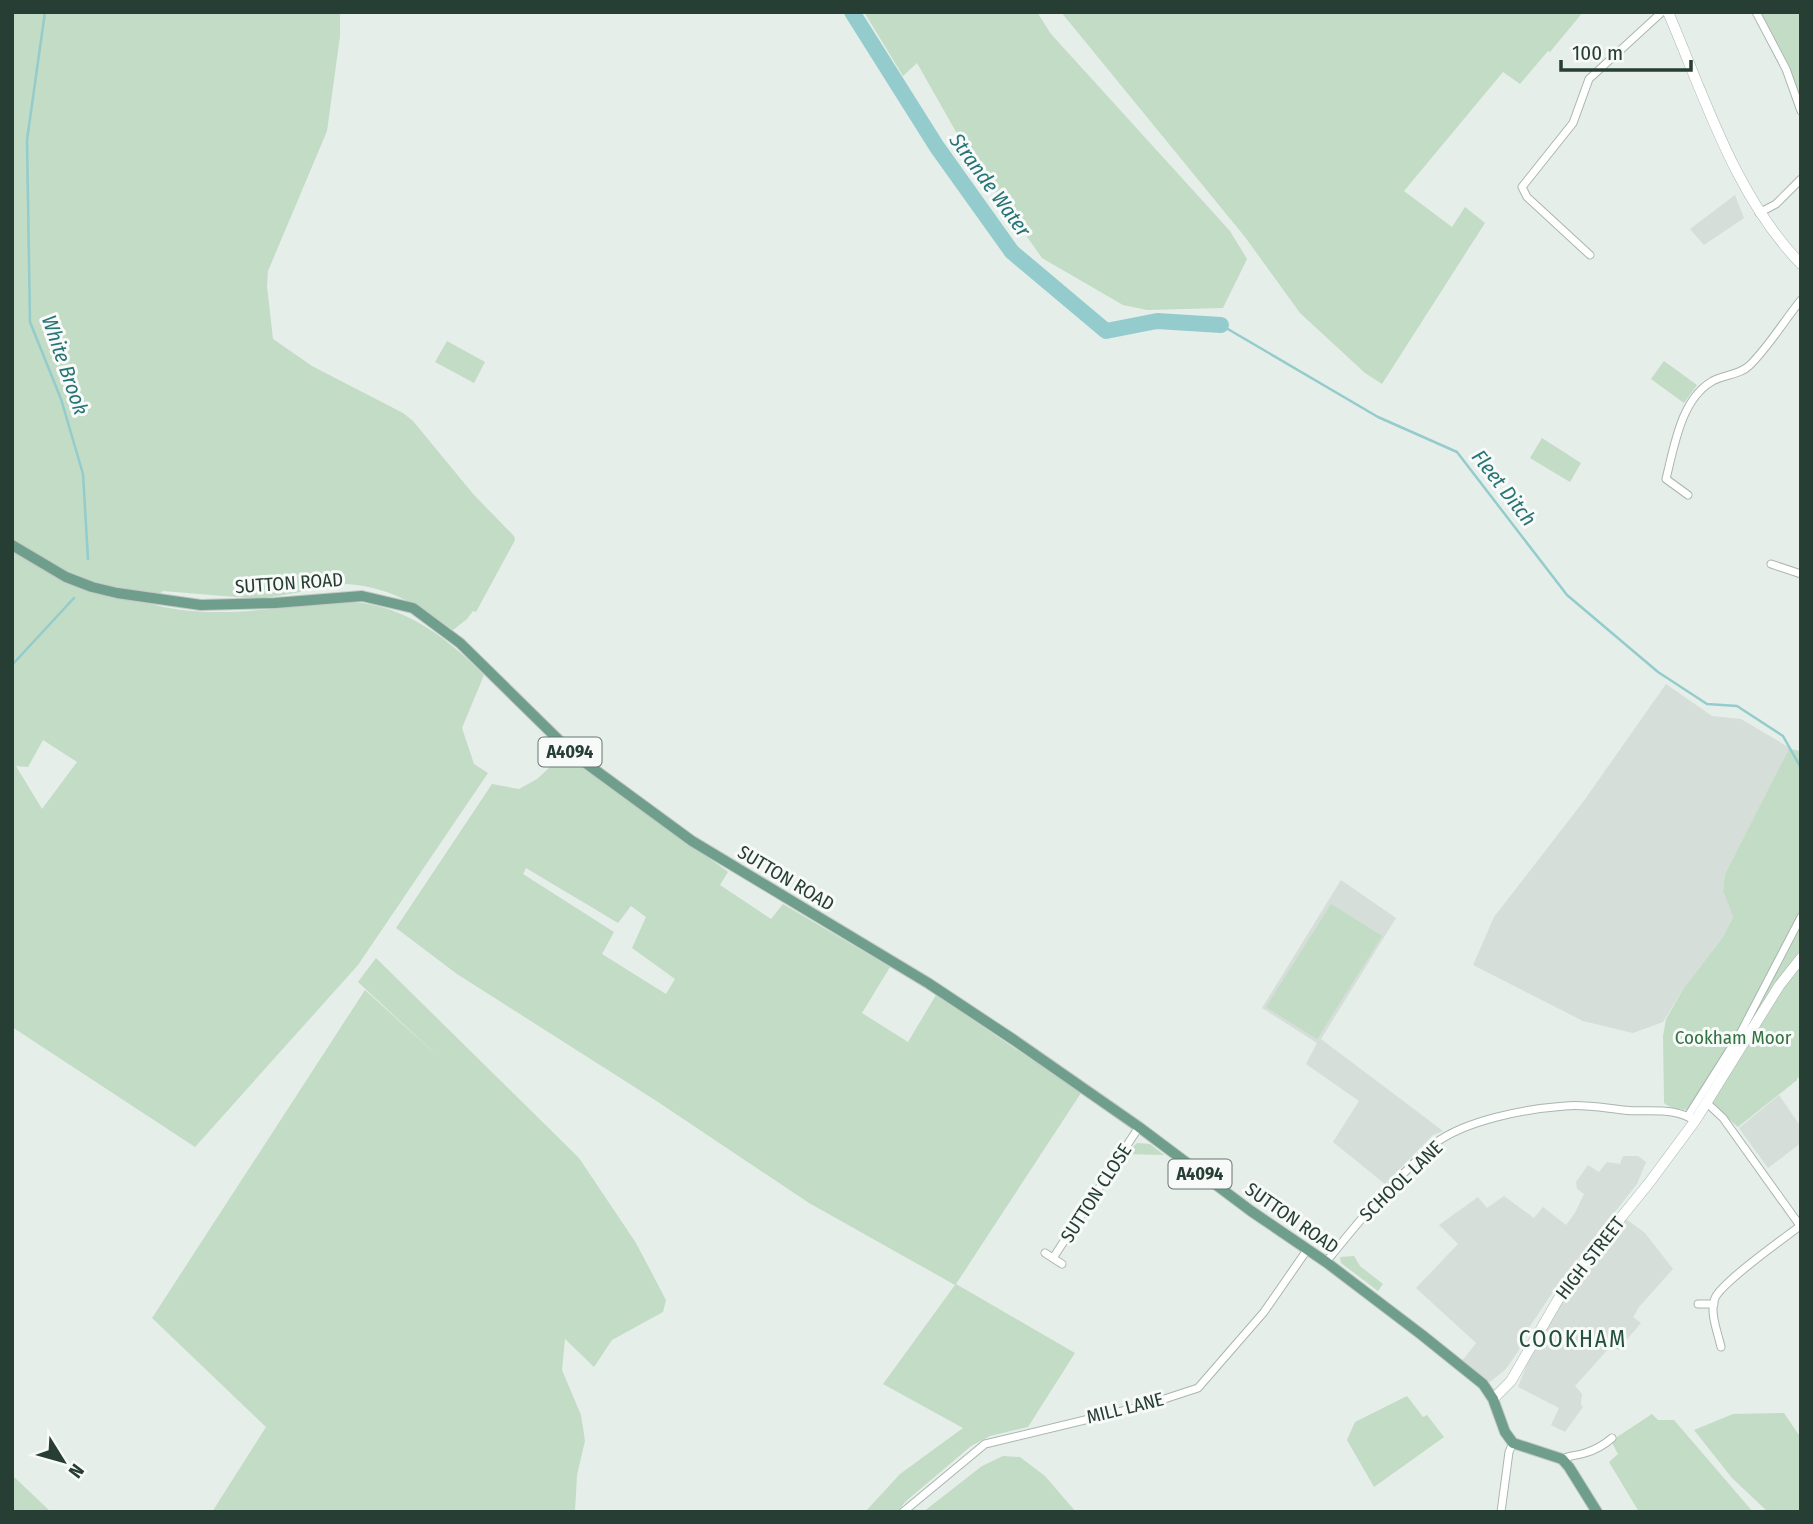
<svg xmlns="http://www.w3.org/2000/svg" width="1813" height="1524" font-family="'Fira Sans Condensed',sans-serif">
  <style>
    .built { fill: #d5ded8 }
    .green { fill: #c2dcc5; fill-rule: evenodd }
    .lines { fill: none; stroke-linecap: round; stroke-linejoin: round }
    .stream { stroke: #94cccd; stroke-width: 2.5 }
    .river { stroke: #94cccd; stroke-width: 16 }
    .street-casing { stroke: #a9b6af; stroke-width: 9 }
    .secondary-casing { stroke: #a6b8af; stroke-width: 11 }
    .primary-casing { stroke: #c3c9c6; stroke-width: 12 }
    .street { stroke: #fff; stroke-width: 7 }
    .secondary { stroke: #fff; stroke-width: 10 }
    .primary { stroke: #6f9f8c; stroke-width: 10 }
    .labels { text-anchor: middle; dominant-baseline: central; stroke-width: 6; stroke-linejoin: round; paint-order: stroke }
    .shield { fill: #f7faf8; stroke: #657670; stroke-width: 2 }
    .shield-label { font-size: 18px; font-weight: bold; fill: #273e35 }
    .street-label { font-size: 19px; fill: #273e35; stroke: #f7faf8 }
    .park-label { font-size: 19px; fill: #347243; stroke: #f7faf8 }
    .water-label { font-size: 21px; font-style: italic; fill: #267475; stroke: #f7faf8 }
    .quarter-label { font-size: 23px; letter-spacing: 2px; fill: #244f3e; stroke: #f7faf8 }
  </style>
  <rect width="100%" height="100%" fill="#e6eee9"/>
  <!-- built -->
  <g class="built">
    <polygon points="1735,195 1744,218 1704,245 1690,229"/>
    <polygon points="1666,684 1712,716 1741,719 1790,748 1725,874 1723,891 1733,917 1723,937 1684,988 1663,1022 1633,1033 1583,1021 1473,965 1494,917 1583,802"/>
    <polygon points="1341,880 1396,918 1321,1039 1443,1131 1433,1135 1385,1184 1333,1142 1359,1101 1306,1064 1317,1043 1262,1008"/>
    <polygon points="1779,1095 1801,1127 1801,1143 1768,1168 1739,1128"/>
    <polygon points="1623,1156 1638,1156 1646,1162 1637,1184 1559,1283 1522,1338 1519,1350 1506,1369 1490,1382 1462,1361 1476,1343 1416,1288 1458,1244 1439,1225 1478,1197 1487,1208 1504,1196 1534,1218 1543,1207 1566,1225 1575,1213 1584,1194 1577,1189 1576,1182 1588,1165 1599,1172 1607,1162 1620,1164"/>
    <polygon points="1626,1219 1645,1233 1673,1269 1639,1307 1633,1317 1641,1323 1618,1350 1612,1345 1575,1386 1582,1394 1581,1405 1583,1407 1565,1432 1551,1425 1559,1408 1518,1387 1537,1339 1571,1286"/>
  </g>
  <!-- green -->
  <g class="green">
    <path d="M12,12H340V36L327,131L268,271L267,286L273,339L312,366L403,413L413,421L474,495L514,536L515,540L476,612L473,611L467,619L453,630C417,605 391,587 346,584L260,599L163,591L148,603C197,618 252,611 303,606C322,604 343,600 362,603C412,610 450,641 484,675L462,728L474,764L488,773L358,965L195,1147L12,1027ZM43,740L77,762L42,809L16,766L28,767Z"/>
    <polygon points="864,12 1037,12 1051,34 1230,231 1247,259 1223,308 1147,310 1123,305 1042,258 968,153 917,63 903,76"/>
    <polygon points="1061,12 1583,12 1550,52 1548,51 1520,84 1503,72 1404,191 1452,227 1465,207 1485,223 1382,384 1365,373 1300,313 1245,237"/>
    <polygon points="1760,12 1801,12 1801,101 1785,58"/>
    <polygon points="447,341 485,362 474,383 435,362"/>
    <polygon points="1664,361 1697,385 1684,403 1651,379"/>
    <polygon points="1542,438 1581,463 1570,482 1530,458"/>
    <path d="M1789,749L1801,751V1080L1797,1077V1080L1738,1127L1716,1108C1701,1108 1676,1114 1664,1103L1663,1036L1666,1019L1684,988L1723,937L1733,917L1723,891L1725,874Z"/>
    <path d="M566,752L728,872L720,885L771,919L783,904L890,967L862,1013L908,1042L936,995L1081,1093L956,1284L1075,1353L1028,1427L990,1436L971,1446L905,1502L897,1512H865L900,1474L963,1428L883,1384L955,1285L809,1203L658,1102L457,974L396,928L492,784L519,789L537,779ZM526,868L618,923L631,906L646,917L632,948L675,979L666,994L602,954L614,932L523,874Z"/>
    <polygon points="1331,904 1382,936 1317,1039 1266,1007"/>
    <polygon points="376,958 579,1158 636,1243 666,1300 663,1312 612,1340 594,1367 565,1339 562,1370 581,1415 585,1441 577,1475 575,1512 212,1512 266,1427 152,1318 365,990 442,1060 358,982"/>
    <polygon points="1137,1143 1150,1144 1164,1155 1126,1154"/>
    <polygon points="1354,1256 1360,1266 1383,1284 1378,1291 1341,1263 1340,1257"/>
    <polygon points="1407,1396 1423,1417 1427,1415 1444,1437 1374,1487 1347,1440 1355,1422"/>
    <polygon points="1784,1413 1801,1438 1801,1512 1768,1512 1732,1478 1694,1430 1733,1414"/>
    <polygon points="1652,1414 1658,1420 1674,1420 1753,1512 1639,1512 1609,1462 1618,1454 1611,1441"/>
    <polygon points="1003,1456 1020,1457 1045,1476 1076,1512 923,1512 982,1466"/>
    <polygon points="12,1475 51,1512 12,1512"/>
  </g>
  <g class="lines">
    <!-- stream -->
    <g class="stream">
      <polyline points="45,12 27,140 30,322 61,399 83,474 88,559"/>
      <polyline points="1221,325 1378,417 1457,452 1567,595 1658,672 1707,704 1737,706 1783,736 1801,768"/>
      <polyline points="12,665 74,598"/>
    </g>
    <!-- river -->
    <polyline class="river" points="852,12 937,147 1012,252 1106,331 1157,321 1221,325"/>
    <!-- street casing -->
    <g class="street-casing">
      <g id="street">
        <polyline points="1756,12 1786,69 1801,111"/>
        <polyline points="1759,213 1776,204 1801,179"/>
        <polyline points="1590,255 1527,197 1522,187 1573,123 1589,79 1662,12"/>
        <path d="M1688,495L1666,479C1674,447 1681,400 1711,382C1723,374 1739,376 1750,365C1769,346 1784,321 1801,300"/>
        <polyline points="1771,564 1801,574"/>
        <polyline points="1707,1103 1723,1118 1801,1227"/>
        <polyline points="1688,1116 1741,1032 1801,917"/>
        <polyline points="1045,1253 1062,1264"/>
        <polyline points="1053,1258 1139,1127"/>
        <path d="M1326,1262C1352,1230 1377,1199 1407,1170C1416,1162 1424,1151 1434,1144C1466,1120 1525,1109 1565,1106C1584,1104 1604,1108 1623,1110C1648,1113 1674,1106 1695,1121"/>
        <polyline points="1698,1304 1714,1304"/>
        <path d="M1721,1347C1718,1333 1709,1312 1715,1298C1722,1282 1783,1239 1800,1226"/>
        <path d="M1562,1459C1570,1455 1576,1456 1585,1453C1595,1450 1604,1445 1612,1438"/>
        <polyline points="903,1512 985,1444 1143,1406 1198,1388 1264,1312 1307,1250"/>
        <polyline points="1501,1512 1509,1452 1513,1443"/>
      </g>
    </g>
    <!-- secondary casing -->
    <g class="secondary-casing">
      <g id="secondary">
        <path d="M1668,12C1705,98 1735,196 1801,264"/>
        <polyline points="1493,1399 1511,1381 1567,1284 1649,1183 1695,1121 1779,986 1801,958"/>
      </g>
    </g>
    <!-- primary casing -->
    <g class="primary-casing">
      <polyline id="primary" points="12,545 66,577 92,587 117,593 201,605 275,603 362,596 413,608 460,643 572,753 692,841 928,983 1014,1040 1139,1127 1251,1211 1326,1262 1422,1335 1483,1384 1493,1399 1505,1432 1513,1443 1562,1459 1569,1467 1597,1512"/>
    </g>
    <!-- street -->
    <use href="#street" class="street"/>
    <!-- secondary -->
    <use href="#secondary" class="secondary"/>
    <!-- primary -->
    <use href="#primary" class="primary"/>
  </g>
  <g class="labels">
    <!-- shield labels -->
    <g class="shield">
      <rect x="538.5" y="737.5" width="63" height="29" rx="5"/>
      <rect x="1168.5" y="1159.5" width="63" height="29" rx="5"/>
    </g>
    <g class="shield-label">
      <text x="570" y="752">A4094</text>
      <text x="1200" y="1174">A4094</text>
    </g>
    <!-- street labels -->
    <g class="street-label">
      <text transform="translate(289 583) rotate(-4)">SUTTON ROAD</text>
      <text transform="translate(786 878) rotate(31)">SUTTON ROAD</text>
      <text transform="translate(1401 1181) rotate(-44)">SCHOOL LANE</text>
      <text transform="translate(1096 1193) rotate(-57)">SUTTON CLOSE</text>
      <text transform="translate(1292 1218) rotate(35)">SUTTON ROAD</text>
      <text transform="translate(1590 1258) rotate(-52)">HIGH STREET</text>
      <text transform="translate(1125 1408) rotate(-14)">MILL LANE</text>
    </g>
    <!-- park labels -->
    <g class="park-label">
      <text x="1733" y="1037">Cookham Moor</text>
    </g>
    <!-- water labels -->
    <g class="water-label">
      <text transform="translate(990 185) rotate(54)">Strande Water</text>
      <text transform="translate(65 365) rotate(71)">White Brook</text>
      <text transform="translate(1504 488) rotate(52)">Fleet Ditch</text>
    </g>
    <!-- quarter labels -->
    <g class="quarter-label">
      <text x="1573" y="1339">COOKHAM</text>
    </g>
  </g>
  <!-- border -->
  <rect width="1813" height="1524" fill="none" stroke="#273e35" stroke-width="28"/>
  <!-- north arrow -->
  <g transform="translate(63 1461) rotate(127)" stroke="#f7faf8" stroke-width="5" paint-order="stroke">
  <path d="M0-5L12 26L0 18L-12 26Z" fill="#273e35"/>
  <text y="-10" font-size="19" font-weight="bold" text-anchor="middle" fill="#273e35">N</text>
  </g>
  <!-- scale -->
  <path d="M1561 60v10h130v-10" fill="none" stroke="#273e35" stroke-width="3.5"/>
  <text x="1572" y="60" font-size="21" fill="#273e35" stroke="#f7faf8" stroke-width="5" paint-order="stroke">100 m</text>
</svg>
